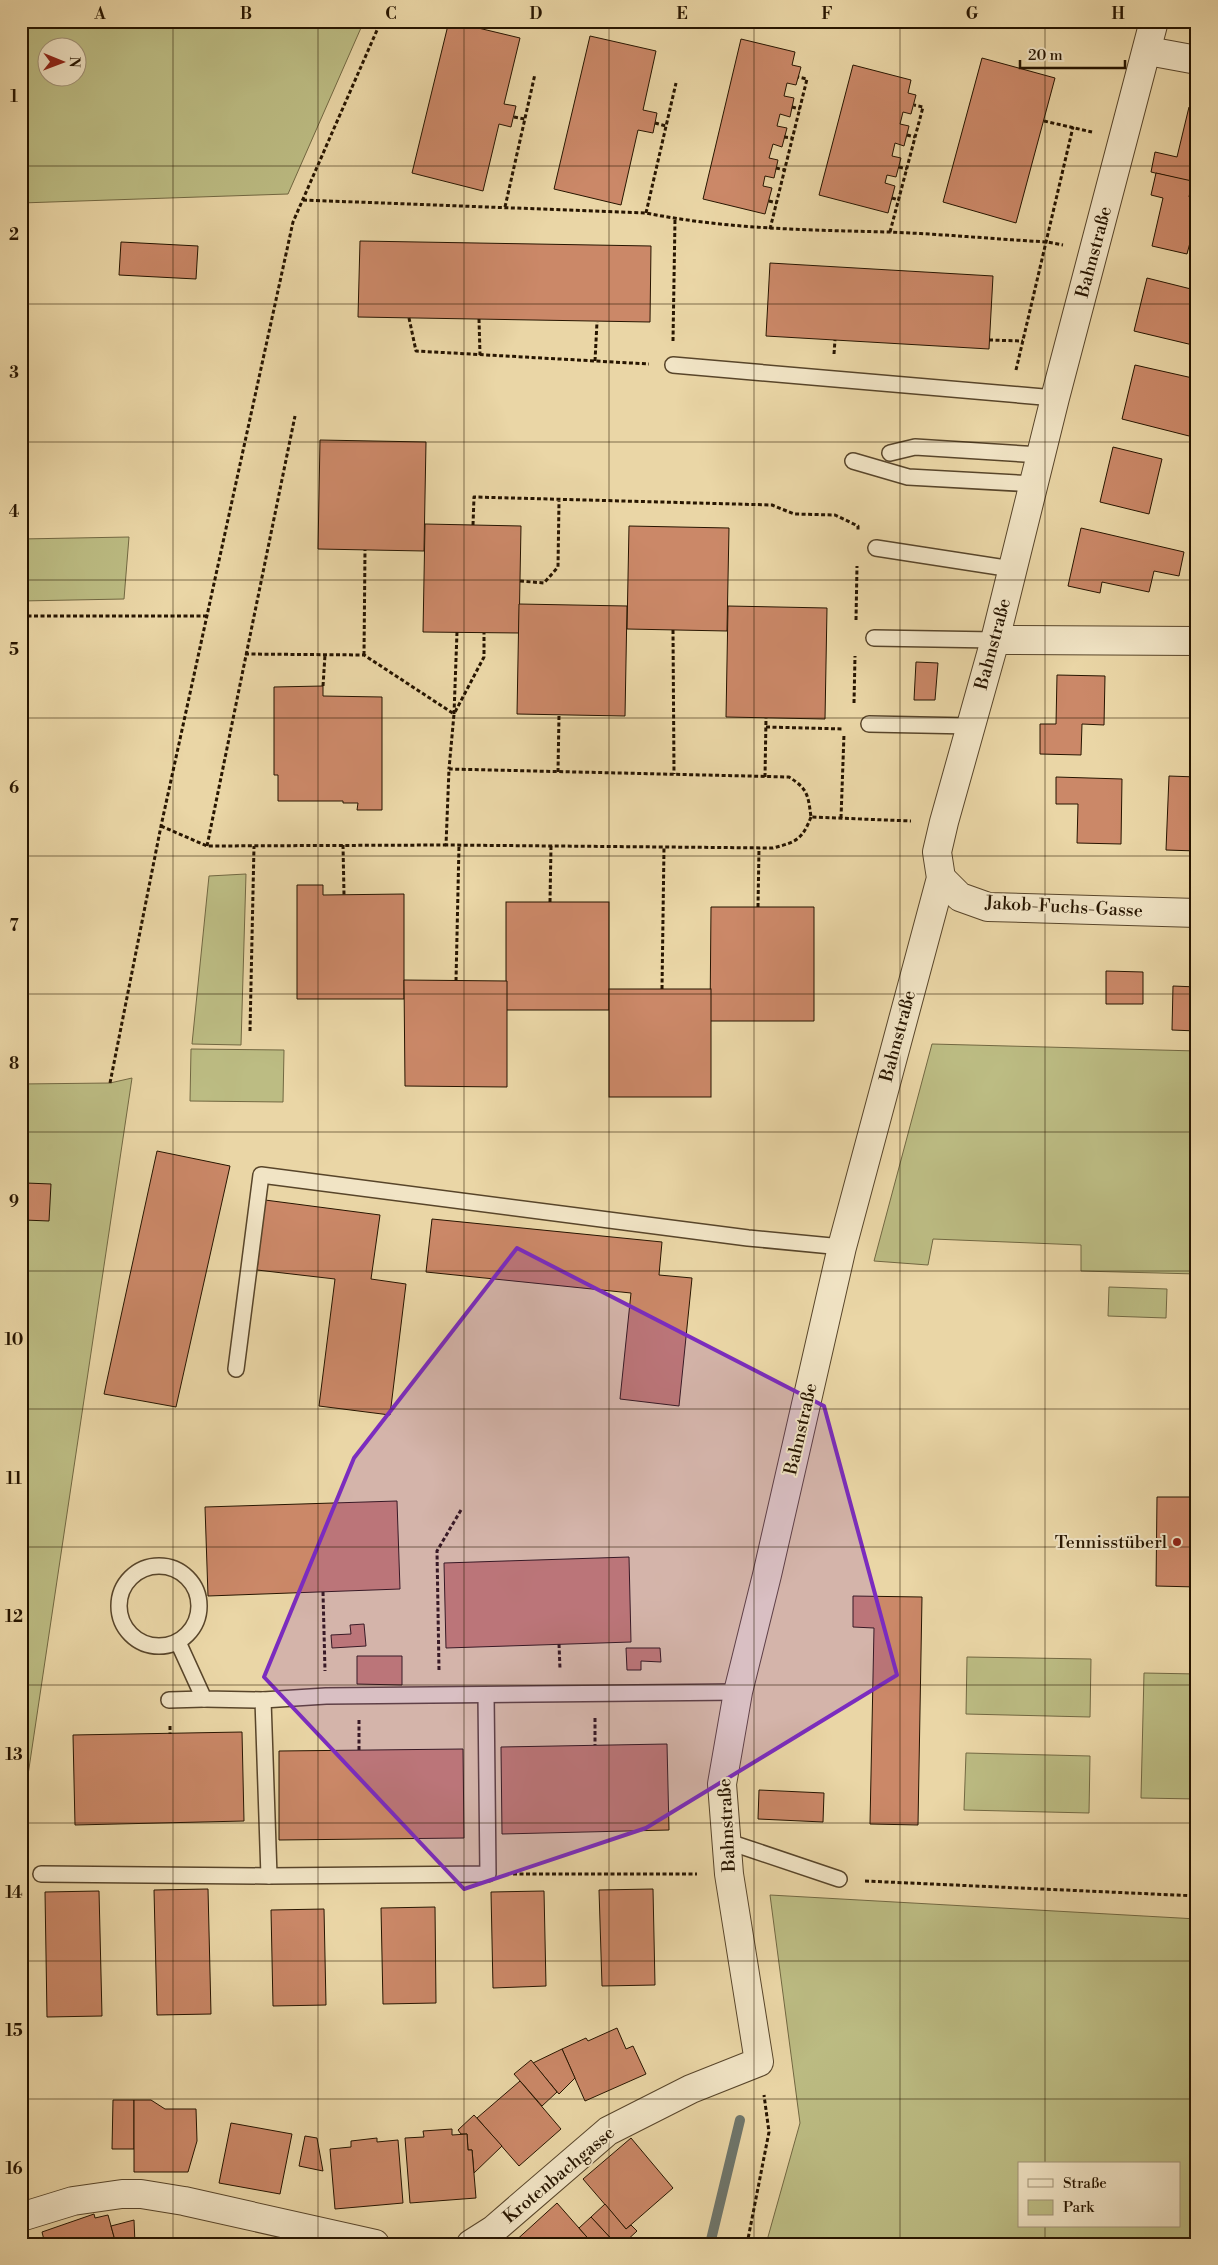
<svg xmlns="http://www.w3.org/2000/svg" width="1218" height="2265" font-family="'Libre Bodoni',serif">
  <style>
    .green { fill: #bcbc83; stroke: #726842; fill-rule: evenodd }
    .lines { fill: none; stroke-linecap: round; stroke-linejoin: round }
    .stream { stroke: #6e766c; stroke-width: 10 }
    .building { fill: #cb8868; stroke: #271500 }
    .lane-casing { stroke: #58452a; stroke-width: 18 }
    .street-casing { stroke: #58452a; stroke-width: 30 }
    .path { stroke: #271500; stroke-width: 3; stroke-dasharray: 4 2.5; stroke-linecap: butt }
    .lane { stroke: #f1e4c5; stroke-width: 15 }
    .street { stroke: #f1e4c5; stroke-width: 28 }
    .marked { fill: #7b2cbf; fill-opacity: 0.2; stroke: #7b2cbf; stroke-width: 4; stroke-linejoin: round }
    .grid { fill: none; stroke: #271500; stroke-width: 1; stroke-opacity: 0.55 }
    .poi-dot { fill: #8f2418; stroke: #f1e4c5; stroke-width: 2 }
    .labels { text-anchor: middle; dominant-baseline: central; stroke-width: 4; stroke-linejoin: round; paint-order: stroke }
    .street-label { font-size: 18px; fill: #271500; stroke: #f1e4c5 }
    .poi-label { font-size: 18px; fill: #271500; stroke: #f1e4c5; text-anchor: end }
    .neatline { fill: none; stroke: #271500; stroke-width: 2 }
    .grid-label { font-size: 16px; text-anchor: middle; font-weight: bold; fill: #271500 }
  </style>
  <rect width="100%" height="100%" fill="#ead6a6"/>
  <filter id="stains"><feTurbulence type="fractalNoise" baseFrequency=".004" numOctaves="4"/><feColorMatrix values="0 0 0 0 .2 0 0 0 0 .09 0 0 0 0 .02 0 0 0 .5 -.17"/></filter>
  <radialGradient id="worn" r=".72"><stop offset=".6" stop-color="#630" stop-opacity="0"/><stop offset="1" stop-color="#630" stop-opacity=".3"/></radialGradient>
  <!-- green -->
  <g class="green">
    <path d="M21,21H364L288,194L21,203ZM48,48H78V78H48Z"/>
    <polygon points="129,537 124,599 21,601 21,539"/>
    <polygon points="246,874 241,1045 192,1044 209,876"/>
    <polygon points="932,1044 1197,1051 1197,1274 1081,1271 1081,1245 933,1239 928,1265 874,1261"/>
    <polygon points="191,1049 284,1050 283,1102 190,1101"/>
    <polygon points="132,1078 21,1822 21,1084 110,1083"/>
    <polygon points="1109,1287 1167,1289 1166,1318 1108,1316"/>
    <polygon points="967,1657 1091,1659 1090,1717 966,1714"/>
    <polygon points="1144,1673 1197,1674 1197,1799 1141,1798"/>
    <polygon points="966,1753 1090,1756 1089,1813 964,1810"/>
    <path d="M770,1895L1197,1919V2244H766L800,2123ZM1019,2164H1179V2226H1019Z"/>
  </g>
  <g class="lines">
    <!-- stream -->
    <polyline class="stream" points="710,2244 740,2120"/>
  </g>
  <!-- building -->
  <g class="building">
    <polygon points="449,21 520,38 504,104 516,106 511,127 499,124 483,191 412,173"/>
    <polygon points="590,36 656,51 643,110 657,113 653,133 638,130 621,205 554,189"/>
    <polygon points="741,39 795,52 792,65 801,67 796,85 787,83 784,96 794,98 790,117 780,114 777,126 787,128 782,147 773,144 769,158 778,160 774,178 765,176 763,186 772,188 765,214 703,199"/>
    <polygon points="982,58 1055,78 1016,223 943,202"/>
    <polygon points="853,65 911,80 908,93 916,95 911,114 903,112 900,124 909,126 904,146 895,143 892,156 901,158 896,177 887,175 885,183 895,186 888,213 819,195"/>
    <polygon points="1189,107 1197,109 1197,183 1151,172 1155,152 1177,157"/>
    <polygon points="1156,173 1192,181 1189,197 1197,199 1197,236 1192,235 1187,254 1152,246 1163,198 1151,195"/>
    <polygon points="360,241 651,246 650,322 358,317"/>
    <polygon points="121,242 198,246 196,279 119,275"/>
    <polygon points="770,263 993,276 989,349 766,336"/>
    <polygon points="1147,278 1195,290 1191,308 1197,309 1197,346 1134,331"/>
    <polygon points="1135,365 1197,379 1197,438 1122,419"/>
    <polygon points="320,440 426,442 424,551 318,549"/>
    <polygon points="1113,447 1162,459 1149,514 1100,502"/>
    <polygon points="425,524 521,526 519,633 423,632"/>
    <polygon points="629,526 729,528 727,631 627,629"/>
    <polygon points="1081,528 1184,552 1179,576 1154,571 1149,592 1102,582 1100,593 1068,586"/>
    <polygon points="519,604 627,606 625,716 517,714"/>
    <polygon points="728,606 827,608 825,719 726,717"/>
    <polygon points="916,662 938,663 935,700 914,700"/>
    <polygon points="1057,675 1105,676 1104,725 1082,724 1081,755 1040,754 1040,724 1056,724"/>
    <polygon points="323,686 323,696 382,697 382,810 357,810 358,803 343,803 343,801 278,801 278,775 274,775 274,687"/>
    <polygon points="1169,776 1197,777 1197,851 1166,850"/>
    <polygon points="1056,777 1122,779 1121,844 1077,843 1078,804 1056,804"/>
    <polygon points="297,885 323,885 323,895 404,894 404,999 297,999"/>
    <rect x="506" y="902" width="103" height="108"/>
    <polygon points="711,907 814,907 814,1021 710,1021"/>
    <polygon points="1106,971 1143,972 1143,1004 1106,1004"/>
    <polygon points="404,980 507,981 507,1087 405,1086"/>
    <polygon points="1173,986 1197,987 1197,1031 1172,1030"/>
    <rect x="609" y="989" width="102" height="108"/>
    <polygon points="157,1151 230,1166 176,1407 104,1394"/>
    <polygon points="26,1183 51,1184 49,1221 24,1220"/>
    <polygon points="265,1200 380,1215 371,1279 406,1284 390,1415 319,1406 335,1279 257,1270"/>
    <polygon points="432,1219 662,1242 659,1275 692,1278 679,1406 620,1399 631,1293 426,1272"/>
    <polygon points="1157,1497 1197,1497 1197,1587 1156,1586"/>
    <polygon points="397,1501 400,1589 208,1596 205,1507"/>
    <polygon points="629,1557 631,1642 446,1648 444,1563"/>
    <polygon points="853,1596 922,1597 918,1825 870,1824 874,1628 853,1627"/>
    <polygon points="364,1624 366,1646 332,1648 331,1635 351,1634 350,1625"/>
    <polygon points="626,1648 660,1648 661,1662 641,1661 641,1670 627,1670"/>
    <polygon points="357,1656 402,1656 402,1685 357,1684"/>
    <polygon points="242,1732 244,1821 75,1825 73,1735"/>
    <polygon points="667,1744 669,1830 502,1834 501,1747"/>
    <polygon points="463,1749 464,1838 279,1840 279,1751"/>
    <polygon points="759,1790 824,1793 823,1822 758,1819"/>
    <polygon points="208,1889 211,2014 157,2015 154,1890"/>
    <polygon points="653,1889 655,1985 602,1986 599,1890"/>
    <polygon points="99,1891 102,2016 47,2017 45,1892"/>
    <polygon points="544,1891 546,1986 493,1988 491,1892"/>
    <polygon points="435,1907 436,2003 383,2004 381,1908"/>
    <polygon points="324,1909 326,2005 273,2006 271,1910"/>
    <polygon points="617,2028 626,2049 633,2046 646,2074 585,2101 562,2049 586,2038 588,2041"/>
    <polygon points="562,2049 575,2078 559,2094 533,2063"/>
    <polygon points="531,2060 557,2092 542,2106 514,2074"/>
    <polygon points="520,2081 561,2129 519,2166 477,2118"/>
    <polygon points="113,2100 134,2100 134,2149 112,2149"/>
    <polygon points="134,2100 151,2100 165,2109 196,2109 197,2141 188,2172 134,2172"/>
    <polygon points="474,2115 502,2146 474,2173 472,2150 468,2150 467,2134 461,2134 458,2130"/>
    <polygon points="231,2123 292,2134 280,2194 219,2183"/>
    <polygon points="452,2129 452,2135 467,2134 468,2150 472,2150 476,2198 410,2203 405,2138 424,2137 423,2131"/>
    <polygon points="305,2136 317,2138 323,2171 299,2166"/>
    <polygon points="377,2138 377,2142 398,2140 403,2203 335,2209 330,2149 351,2147 351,2141"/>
    <polygon points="631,2138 673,2188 626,2229 583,2179"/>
    <polygon points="557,2203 593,2244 512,2244"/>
    <polygon points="605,2204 626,2229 631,2225 637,2231 623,2244 616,2244 591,2217"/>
    <polygon points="94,2214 95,2218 108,2215 116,2244 45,2244 42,2232"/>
    <polygon points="591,2217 616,2244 593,2244 579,2228"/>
    <polygon points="134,2220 135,2244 116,2244 111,2226"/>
  </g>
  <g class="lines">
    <!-- lane casing -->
    <g class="lane-casing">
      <g id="lane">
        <polyline points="673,365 1055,398"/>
        <polyline points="890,453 915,447 1041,455"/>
        <polyline points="853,461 908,477 1034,484"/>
        <polyline points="876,548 1012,569"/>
        <polyline points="874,638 995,640"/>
        <polyline points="869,724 972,726"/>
        <polyline points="236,1369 261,1175 748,1238 842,1247"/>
        <circle cx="159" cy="1606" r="40"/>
        <polyline points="178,1642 204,1699 263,1700 326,1696 738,1692"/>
        <polyline points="169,1700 204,1699"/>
        <polyline points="263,1700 269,1876"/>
        <polyline points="726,1841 839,1879"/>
        <polyline points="41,1874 269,1876 488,1874 486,1695"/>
      </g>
    </g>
    <!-- street casing -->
    <g class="street-casing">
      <g id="street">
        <polyline points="1148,51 1197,60"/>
        <polyline points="995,640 1197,641"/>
        <polyline points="941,878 960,897 988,907 1197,913"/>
        <polyline points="21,2217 73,2201 122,2194 141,2194 184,2201 375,2244"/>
        <polyline points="471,2244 493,2230 608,2131 691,2089 759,2062 729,1874 722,1784 738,1692 767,1575 842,1247 941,878 937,852 944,822 995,640 1055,398 1154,21"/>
      </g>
    </g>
    <!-- path -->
    <g class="path">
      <polyline points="792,107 800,109"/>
      <polyline points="514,117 525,119"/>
      <polyline points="1044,121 1092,132"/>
      <polyline points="655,123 666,126"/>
      <polyline points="907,135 915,137"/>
      <polyline points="784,137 792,138"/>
      <polyline points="899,167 907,169"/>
      <polyline points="776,168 785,170"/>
      <polyline points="892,198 899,200"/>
      <path d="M303,200L646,213C726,229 807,230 888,232C941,234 994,239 1047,242L1063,245"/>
      <polyline points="769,201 777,203"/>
      <polyline points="505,207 535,74"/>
      <polyline points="646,213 676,83"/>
      <polyline points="770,229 807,79 798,77"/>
      <polyline points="890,232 923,107 914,105"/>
      <polyline points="409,318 416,351 649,364"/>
      <polyline points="479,319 480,355"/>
      <polyline points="989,340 1023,341"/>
      <polyline points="673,341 675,219"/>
      <polyline points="834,354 835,340"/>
      <polyline points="595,361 597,322"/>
      <polyline points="1016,370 1073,127"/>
      <polyline points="473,525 474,497 772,505 794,514 835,515 858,526 858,530"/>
      <polyline points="520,581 544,583 558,567 559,501"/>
      <polyline points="21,616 207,616"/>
      <polyline points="856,620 857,566"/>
      <polyline points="673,630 674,774"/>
      <polyline points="457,632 454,714 484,657 484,633"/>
      <polyline points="245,654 364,655 454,714 449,769"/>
      <polyline points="364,655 365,550"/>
      <polyline points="323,686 325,655"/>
      <polyline points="854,703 855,656"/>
      <polyline points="766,727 844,729"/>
      <polyline points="558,772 559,715"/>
      <polyline points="765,777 766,718"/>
      <path d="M811,817C802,840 796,842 773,848L446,845L449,769L789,777C808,789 808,795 811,817L911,821"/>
      <polyline points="841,818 844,734"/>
      <polyline points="161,826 207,846 446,845"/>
      <polyline points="343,845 344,895"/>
      <polyline points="207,846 295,416"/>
      <polyline points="550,902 551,846"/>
      <polyline points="758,907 759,848"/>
      <polyline points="456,981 459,845"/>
      <polyline points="662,989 664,847"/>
      <polyline points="250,1031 254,846"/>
      <polyline points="110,1083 161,826 293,222 381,21"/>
      <polyline points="323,1592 325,1671"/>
      <polyline points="559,1644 560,1669"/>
      <polyline points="439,1670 437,1551 461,1510"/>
      <polyline points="595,1718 595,1745"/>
      <polyline points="359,1720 359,1750"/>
      <polyline points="170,1726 170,1734"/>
      <polyline points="513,1874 697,1874"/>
      <polyline points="865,1881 1197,1896"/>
      <polyline points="747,2244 769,2132 764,2095"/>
    </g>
    <!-- lane -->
    <use href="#lane" class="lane"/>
    <!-- street -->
    <use href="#street" class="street"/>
  </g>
  <!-- marked area -->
  <path class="marked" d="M517,1248L824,1406L897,1675L646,1828L464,1889L264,1677L354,1458Z"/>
  <!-- grid -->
  <path class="grid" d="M173,21V2244M318,21V2244M464,21V2244M609,21V2244M754,21V2244M900,21V2244M1045,21V2164M21,166H1197M21,304H1197M21,442H1197M21,580H1197M21,718H1197M21,856H1197M21,994H1197M21,1132H1197M21,1271H1197M21,1409H1197M21,1547H1197M21,1685H1197M21,1823H1197M21,1961H1197M21,2099H1197M1045,2226V2244"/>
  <!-- markers -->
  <circle class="poi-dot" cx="1177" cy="1542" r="5"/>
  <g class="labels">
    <!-- street labels -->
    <g class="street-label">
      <text transform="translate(1094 252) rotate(-75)">Bahnstraße</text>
      <text transform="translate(993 644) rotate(-75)">Bahnstraße</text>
      <text transform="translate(1064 907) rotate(3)">Jakob-Fuchs-Gasse</text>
      <text transform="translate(898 1036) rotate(-75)">Bahnstraße</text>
      <text transform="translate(801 1429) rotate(-77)">Bahnstraße</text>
      <text transform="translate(727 1825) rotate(-93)">Bahnstraße</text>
      <text transform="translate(559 2175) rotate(-40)">Krotenbachgasse</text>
    </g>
    <!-- poi labels -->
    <g class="poi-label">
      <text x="1167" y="1542">Tennisstüberl</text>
    </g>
  </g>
  <!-- margin -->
  <rect width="1218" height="2265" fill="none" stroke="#ead6a6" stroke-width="55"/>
  <!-- legend -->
  <rect x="1018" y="2162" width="162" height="65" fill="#f1e4c5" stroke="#a09176"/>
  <rect x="1028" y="2179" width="25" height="8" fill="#f1e4c5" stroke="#a09176"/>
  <text x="1063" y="2188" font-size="15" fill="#271500">Straße</text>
  <rect x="1028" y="2200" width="25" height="15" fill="#bcbc83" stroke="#a09176"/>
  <text x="1063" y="2212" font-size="15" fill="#271500">Park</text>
  <!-- north arrow -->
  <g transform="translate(62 62) rotate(91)"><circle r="24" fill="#f1e4c5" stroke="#a09176"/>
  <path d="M0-4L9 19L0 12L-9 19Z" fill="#8f2418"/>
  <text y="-8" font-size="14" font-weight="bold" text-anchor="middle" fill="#271500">N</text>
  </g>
  <!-- scale -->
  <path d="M1020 60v8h105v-8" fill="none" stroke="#271500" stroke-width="2.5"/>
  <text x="1028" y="60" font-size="15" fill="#271500" stroke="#f1e4c5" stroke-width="4" paint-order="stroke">20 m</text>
  <rect x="28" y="28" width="1162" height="2210" class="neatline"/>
  <g class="grid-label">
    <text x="100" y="19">A</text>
    <text x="246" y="19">B</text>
    <text x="391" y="19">C</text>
    <text x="536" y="19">D</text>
    <text x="682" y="19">E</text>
    <text x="827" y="19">F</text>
    <text x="972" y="19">G</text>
    <text x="1118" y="19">H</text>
    <text x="14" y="102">1</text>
    <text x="14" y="240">2</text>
    <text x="14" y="378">3</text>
    <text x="14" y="517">4</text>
    <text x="14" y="655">5</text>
    <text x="14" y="793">6</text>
    <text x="14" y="931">7</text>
    <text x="14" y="1069">8</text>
    <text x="14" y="1207">9</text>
    <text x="14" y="1345">10</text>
    <text x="14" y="1484">11</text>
    <text x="14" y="1622">12</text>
    <text x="14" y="1760">13</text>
    <text x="14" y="1898">14</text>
    <text x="14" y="2036">15</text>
    <text x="14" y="2174">16</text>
  </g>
  <rect width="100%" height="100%" filter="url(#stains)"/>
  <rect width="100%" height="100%" fill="url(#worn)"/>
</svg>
